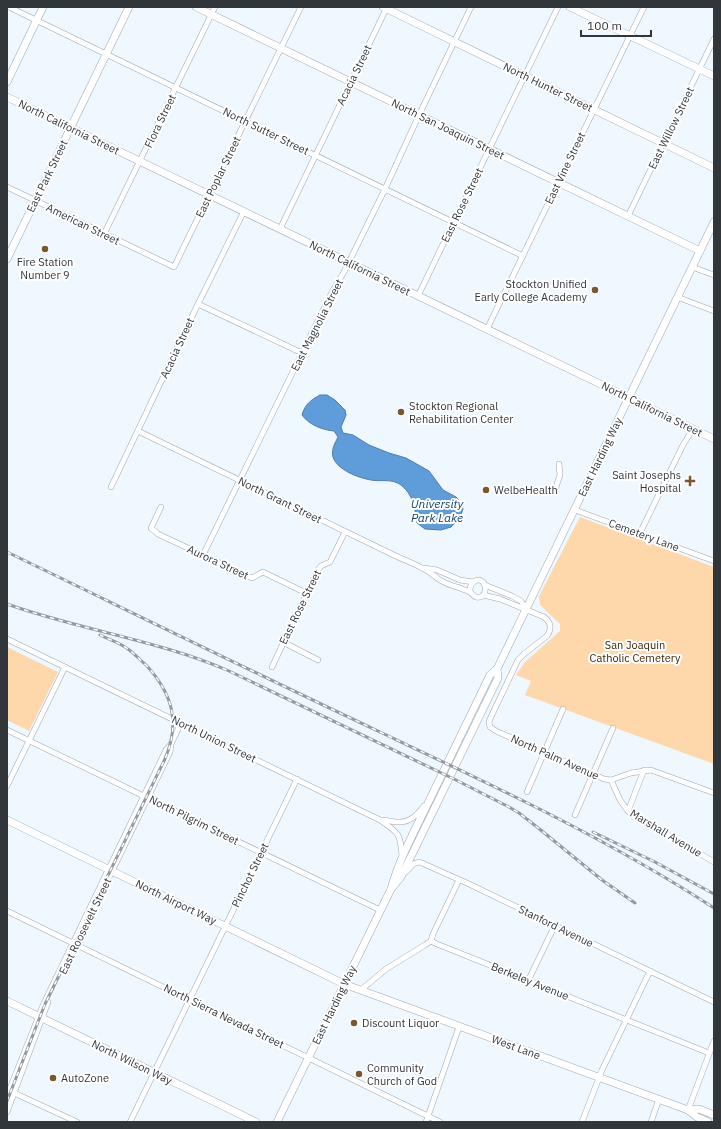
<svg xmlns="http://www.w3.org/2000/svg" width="721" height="1129" font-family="'IBM Plex Sans',sans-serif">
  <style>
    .green { fill: #fed8ab }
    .water { fill: #5f9cda; stroke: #517daa }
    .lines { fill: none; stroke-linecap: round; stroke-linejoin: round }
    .street-casing { stroke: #9ca7b4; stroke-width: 6 }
    .secondary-casing { stroke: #9ca7b4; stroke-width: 8 }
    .street { stroke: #fff; stroke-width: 5 }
    .secondary { stroke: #fff; stroke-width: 7 }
    .rail-casing { stroke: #939aa0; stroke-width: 3 }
    .rail { stroke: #fff; stroke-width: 1.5; stroke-dasharray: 4.5; stroke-linecap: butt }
    .poi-dot { fill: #79582f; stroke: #fff; stroke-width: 1.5 }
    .labels { text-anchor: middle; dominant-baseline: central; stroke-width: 4; stroke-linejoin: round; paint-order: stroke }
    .street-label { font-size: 11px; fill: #31363b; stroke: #fff }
    .poi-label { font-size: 11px; fill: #31363b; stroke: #fff; text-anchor: start }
    .park-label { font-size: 11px; fill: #3b2404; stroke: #fff }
    .water-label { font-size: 12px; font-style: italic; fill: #15416a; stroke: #fff }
  </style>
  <rect width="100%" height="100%" fill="#eff7ff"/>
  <!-- green -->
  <g class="green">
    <polygon points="580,517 714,567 714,764 525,695 531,681 516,675 525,662 560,631 560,624 540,605 539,596"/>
    <polygon points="7,647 58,672 29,731 7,720"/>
  </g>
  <!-- water -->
  <path class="water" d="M320,395H327L335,400L345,410L346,415L341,427L343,433L353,435L369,445L389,453L406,458L429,471L443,490L456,497L461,502L463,509L460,517L451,527L441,530L425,529L417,523C415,509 413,494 401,485C391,478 381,482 371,480C359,478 337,470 333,457C331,450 335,443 338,437L334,431C323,430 309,425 302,415C305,404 311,400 320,395Z"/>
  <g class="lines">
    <!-- street casing -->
    <g class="street-casing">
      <g id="street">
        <polyline points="9,7 523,256"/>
        <polyline points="7,187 174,267 301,7"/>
        <polyline points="628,216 714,39"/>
        <polyline points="280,229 387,7"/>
        <polyline points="104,234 215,7"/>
        <polyline points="692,267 714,275"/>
        <polyline points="418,296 558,7"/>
        <polyline points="677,297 714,311"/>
        <polyline points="198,304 302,353"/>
        <polyline points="487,329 644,7"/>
        <path d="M138,431L400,558C407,561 415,564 422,568C429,571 434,576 440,580C446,584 453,586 460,588C463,590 466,590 469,591C472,593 473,596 476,597C490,600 487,575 475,581C470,584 470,588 470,592"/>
        <polyline points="111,487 198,304 244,211"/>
        <polyline points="556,487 560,475 559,464"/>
        <polyline points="161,507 151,528 158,534 252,578 263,572 306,593"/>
        <polyline points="575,510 714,561"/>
        <polyline points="640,533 683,445 693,429"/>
        <polyline points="203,555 332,292 344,272 385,189 419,115 471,7"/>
        <polyline points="424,568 437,570 460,580 473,582"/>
        <polyline points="485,585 512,596 521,601 526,609"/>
        <path d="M483,595L500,599L544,617C551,622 552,629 547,636L524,654L518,660L490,719L489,722L490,727L496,731L604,779L611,780L631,773L651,770L714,793"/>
        <path d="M7,639L380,820C398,833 400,832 402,855"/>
        <polyline points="283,642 318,660"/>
        <polyline points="272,667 317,571 321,566 330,562 345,532"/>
        <polyline points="7,730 380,910"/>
        <polyline points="611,780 620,800 628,811 634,817 661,831 714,862"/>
        <polyline points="7,786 65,667"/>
        <polyline points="527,792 563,709"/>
        <polyline points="628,811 644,770"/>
        <polyline points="575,815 613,728"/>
        <path d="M381,820C387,820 392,822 397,822C410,823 417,815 424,806"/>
        <polyline points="406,872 413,864 419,862 422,863 469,884 714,1002"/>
        <polyline points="7,911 440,1122"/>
        <polyline points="431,941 437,944 709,1053"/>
        <polyline points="431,941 433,934 459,880"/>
        <polyline points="66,966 170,752 171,746"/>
        <polyline points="528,981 555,925"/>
        <polyline points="361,990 386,969 425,945 431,941"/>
        <polyline points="12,1092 77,1122"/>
        <polyline points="7,1096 44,1003 166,750 171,744 181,723"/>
        <polyline points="688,1110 714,1041"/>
        <polyline points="7,1112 48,1002"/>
        <polyline points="130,1122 297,779"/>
        <polyline points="426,1122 459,1027"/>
        <polyline points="582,1122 602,1070 650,971"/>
        <polyline points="651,1122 659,1099"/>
      </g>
    </g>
    <!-- secondary casing -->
    <g class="secondary-casing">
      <g id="secondary">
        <polyline points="196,7 700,251"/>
        <polyline points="383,7 714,168"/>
        <polyline points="570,7 714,76"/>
        <polyline points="7,82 43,7"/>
        <polyline points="7,97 714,439"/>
        <polyline points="7,259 129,7"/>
        <polyline points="7,820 344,984 688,1110 697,1117 708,1122"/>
        <path d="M391,889C400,857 416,828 430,799C450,758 470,716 490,675L497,669L714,222"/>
        <polyline points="7,1001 256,1122"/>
        <polyline points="688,1110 699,1109 714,1115"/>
        <polyline points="277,1122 391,889 401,877 498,678 497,669"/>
      </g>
    </g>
    <!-- street -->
    <use href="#street" class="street"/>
    <!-- secondary -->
    <use href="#secondary" class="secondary"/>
    <!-- rail casing -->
    <g class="rail-casing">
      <g id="rail">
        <path d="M7,552C131,612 255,673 380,732C494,786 608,839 714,908"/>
        <path d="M7,604C80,630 158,640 229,671L454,779L509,807L519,813L537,827L602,880L635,903"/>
        <polyline points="593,832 655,862 714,894"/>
        <path d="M7,1101L45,1004L164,761C181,724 173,694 146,665C139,659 133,652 125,647C117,642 108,639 100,635"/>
      </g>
    </g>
    <!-- rail -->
    <use href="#rail" class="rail"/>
  </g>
  <!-- markers -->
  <g class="poi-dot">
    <circle cx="45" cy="249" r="4"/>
    <circle cx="595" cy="290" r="4"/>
    <circle cx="401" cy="412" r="4"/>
    <path d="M688 475h4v4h4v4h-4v4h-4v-4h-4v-4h4z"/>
    <circle cx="486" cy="490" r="4"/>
    <circle cx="354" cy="1023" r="4"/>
    <circle cx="359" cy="1074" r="4"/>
    <circle cx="53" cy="1078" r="4"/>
  </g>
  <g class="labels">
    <!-- street labels -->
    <g class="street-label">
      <text transform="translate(354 75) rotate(-64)">Acacia Street</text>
      <text transform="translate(548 87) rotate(26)">North Hunter Street</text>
      <text transform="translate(160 121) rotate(-64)">Flora Street</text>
      <text transform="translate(69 127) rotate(26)">North California Street</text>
      <text transform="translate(671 128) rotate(-64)">East Willow Street</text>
      <text transform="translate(448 129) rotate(26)">North San Joaquin Street</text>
      <text transform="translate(266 131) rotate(26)">North Sutter Street</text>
      <text transform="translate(565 168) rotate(-64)">East Vine Street</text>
      <text transform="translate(47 176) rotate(-64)">East Park Street</text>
      <text transform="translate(218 177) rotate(-64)">East Poplar Street</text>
      <text transform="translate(462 205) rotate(-64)">East Rose Street</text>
      <text transform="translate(83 224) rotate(26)">American Street</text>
      <text transform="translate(360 268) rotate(26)">North California Street</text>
      <text transform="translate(317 325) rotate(-63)">East Magnolia Street</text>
      <text transform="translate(177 348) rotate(-65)">Acacia Street</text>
      <text transform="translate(652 409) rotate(26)">North California Street</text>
      <text transform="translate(600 457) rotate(-64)">East Harding Way</text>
      <text transform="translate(280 500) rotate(26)">North Grant Street</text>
      <text transform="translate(644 535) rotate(20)">Cemetery Lane</text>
      <text transform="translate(218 562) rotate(25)">Aurora Street</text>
      <text transform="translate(300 607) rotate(-64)">East Rose Street</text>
      <text transform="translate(214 739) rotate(26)">North Union Street</text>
      <text transform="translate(555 757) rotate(24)">North Palm Avenue</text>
      <text transform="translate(194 820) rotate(26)">North Pilgrim Street</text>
      <text transform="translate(666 833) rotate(31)">Marshall Avenue</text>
      <text transform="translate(250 875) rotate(-64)">Pinchot Street</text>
      <text transform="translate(176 902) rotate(26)">North Airport Way</text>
      <text transform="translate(85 926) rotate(-64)">East Roosevelt Street</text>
      <text transform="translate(556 926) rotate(26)">Stanford Avenue</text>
      <text transform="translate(530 981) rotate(22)">Berkeley Avenue</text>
      <text transform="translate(334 1005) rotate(-64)">East Harding Way</text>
      <text transform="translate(224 1016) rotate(26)">North Sierra Nevada Street</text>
      <text transform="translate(516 1047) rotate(20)">West Lane</text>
      <text transform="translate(132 1062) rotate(26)">North Wilson Way</text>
    </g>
    <!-- poi labels -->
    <g class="poi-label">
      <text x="45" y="262" text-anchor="middle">Fire Station<tspan x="45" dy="13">Number 9</tspan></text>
      <text x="587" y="284" text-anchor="end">Stockton Unified<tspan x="587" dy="13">Early College Academy</tspan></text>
      <text x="409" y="406">Stockton Regional<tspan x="409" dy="13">Rehabilitation Center</tspan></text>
      <text x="681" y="475" text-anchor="end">Saint Josephs<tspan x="681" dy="13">Hospital</tspan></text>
      <text x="494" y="490">WelbeHealth</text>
      <text x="362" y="1023">Discount Liquor</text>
      <text x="367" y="1068">Community<tspan x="367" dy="13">Church of God</tspan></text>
      <text x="61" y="1078">AutoZone</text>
    </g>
    <!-- park labels -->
    <g class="park-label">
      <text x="635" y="645">San Joaquin<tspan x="635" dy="13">Catholic Cemetery</tspan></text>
    </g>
    <!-- water labels -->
    <g class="water-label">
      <text x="437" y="503">University<tspan x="437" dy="14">Park Lake</tspan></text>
    </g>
  </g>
  <!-- border -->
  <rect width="721" height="1129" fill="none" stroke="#31363b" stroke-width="16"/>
  <!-- scale -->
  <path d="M581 30v6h70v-6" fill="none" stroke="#31363b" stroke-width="2"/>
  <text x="587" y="30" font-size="12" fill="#31363b" stroke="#ffffff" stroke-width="3" paint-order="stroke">100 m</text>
</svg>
